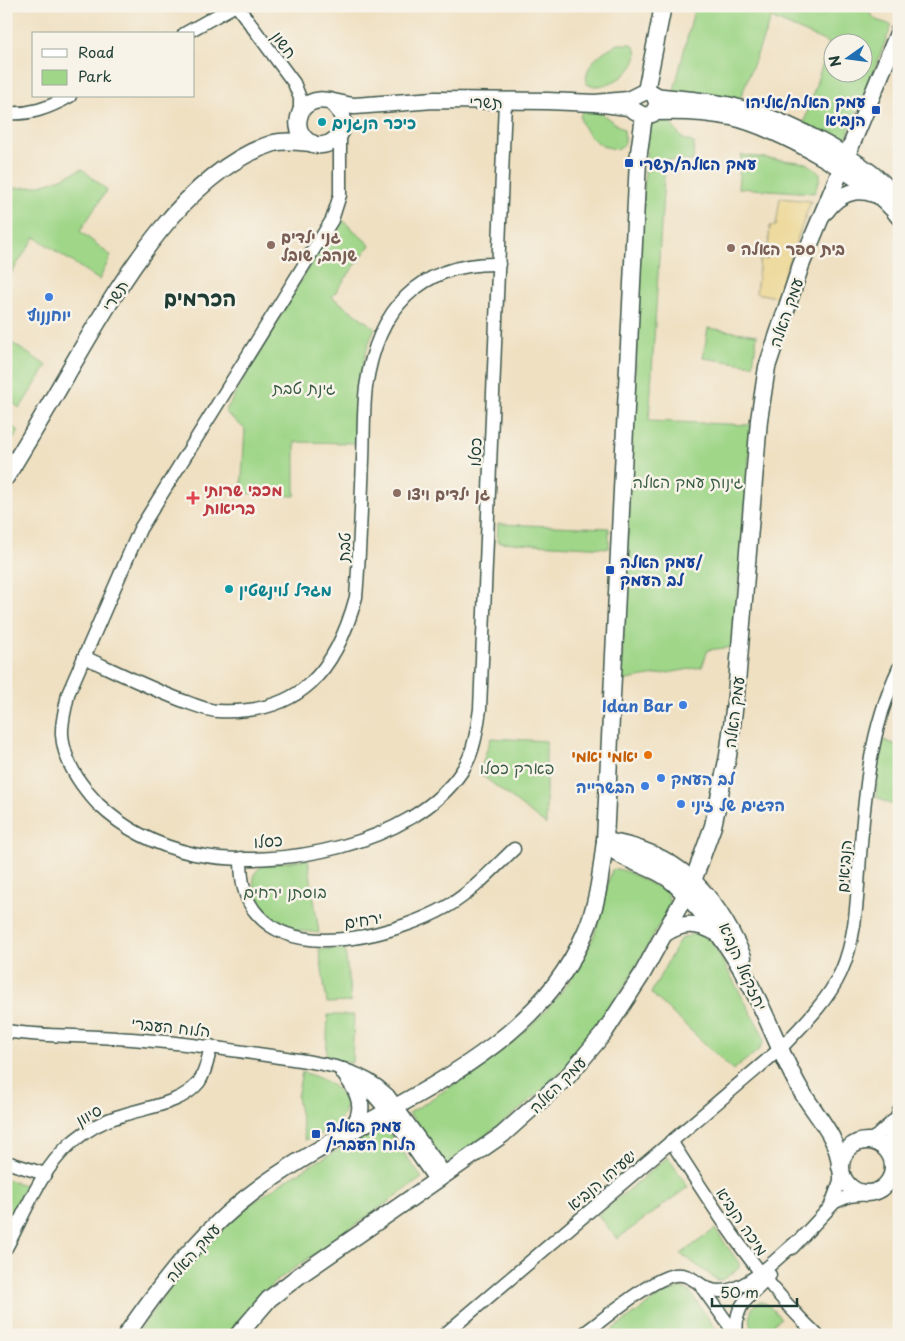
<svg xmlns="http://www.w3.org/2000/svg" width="905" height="1341" font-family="'Playpen Sans','Playpen Sans Hebrew',sans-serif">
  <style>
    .green { fill: #9fd688; stroke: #5f8a5e; fill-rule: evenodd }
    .sand { fill: #eeda9e; stroke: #868c69 }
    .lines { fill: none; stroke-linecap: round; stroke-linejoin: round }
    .minor-casing { stroke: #3e5549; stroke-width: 15 }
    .tertiary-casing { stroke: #3e5549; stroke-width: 19 }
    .minor { stroke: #fff; stroke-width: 12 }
    .tertiary { stroke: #fff; stroke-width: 16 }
    .transit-dot { fill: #1a4fb4; stroke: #f7f3e8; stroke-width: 2 }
    .culture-dot { fill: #0f9aa8; stroke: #f7f3e8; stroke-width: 2 }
    .education-dot { fill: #8d6e63; stroke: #f7f3e8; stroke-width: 2 }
    .shop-dot { fill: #3f7fe0; stroke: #f7f3e8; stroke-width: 2 }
    .health-dot { fill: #e0444e; stroke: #f7f3e8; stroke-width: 2 }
    .food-dot { fill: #e8710a; stroke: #f7f3e8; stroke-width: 2 }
    .labels { text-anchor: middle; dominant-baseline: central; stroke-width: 5; stroke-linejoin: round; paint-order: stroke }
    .street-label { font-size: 16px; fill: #1f3d34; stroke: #f7f3e8 }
    .transit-label { font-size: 16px; font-weight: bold; fill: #164399; stroke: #f7f3e8; text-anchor: start }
    .culture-label { font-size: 16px; font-weight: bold; fill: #0d838f; stroke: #f7f3e8; text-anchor: start }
    .education-label { font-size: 16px; font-weight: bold; fill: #785e54; stroke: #f7f3e8; text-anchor: start }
    .shop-label { font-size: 16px; font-weight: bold; fill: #366cbe; stroke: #f7f3e8; text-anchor: end }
    .park-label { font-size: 16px; fill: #395c45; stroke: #f7f3e8 }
    .health-label { font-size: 16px; font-weight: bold; fill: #be3a42; stroke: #f7f3e8; text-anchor: start }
    .food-label { font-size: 16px; font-weight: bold; fill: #c56008; stroke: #f7f3e8; text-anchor: end }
    .district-label { font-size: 21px; font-weight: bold; fill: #1f3d34; stroke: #f7f3e8 }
  </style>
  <rect width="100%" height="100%" fill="#f7f3e8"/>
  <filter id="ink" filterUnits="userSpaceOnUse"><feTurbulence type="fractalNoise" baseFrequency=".02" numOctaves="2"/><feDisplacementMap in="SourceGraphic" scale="10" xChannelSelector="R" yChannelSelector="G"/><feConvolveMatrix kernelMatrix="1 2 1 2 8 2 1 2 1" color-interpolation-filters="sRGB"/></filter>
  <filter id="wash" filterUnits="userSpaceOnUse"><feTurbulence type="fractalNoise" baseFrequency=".0096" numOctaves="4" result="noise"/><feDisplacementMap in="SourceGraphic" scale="20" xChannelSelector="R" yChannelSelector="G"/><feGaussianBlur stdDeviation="1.12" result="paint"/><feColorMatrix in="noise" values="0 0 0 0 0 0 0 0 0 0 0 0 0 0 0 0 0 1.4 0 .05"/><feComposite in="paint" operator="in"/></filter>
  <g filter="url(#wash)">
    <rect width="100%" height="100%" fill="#efe0c2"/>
    <!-- green -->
    <g class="green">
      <path d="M695,6H868L867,10L876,20L892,25L840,154L802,129L829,43L771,18L737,107L673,95ZM832,42H862V72H832Z"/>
      <path d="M618,44H632C651,63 607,94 587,84C583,65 602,51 618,44Z"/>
      <path d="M589,108H594L624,130L625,143L621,148C602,152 583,134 580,117L582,111Z"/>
      <polygon points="652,120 669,122 683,139 694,143 693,161 665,160 649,421 752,425 733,647 708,650 702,667 621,681 642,217 647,140"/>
      <polygon points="741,155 807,163 820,173 820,179 814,193 738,188"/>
      <path d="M82,169L107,190L80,231L111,256L99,280L35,237L6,281V187C34,191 57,180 82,169Z"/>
      <path d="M338,216L370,245L332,297L375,328C358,365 358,402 356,443L295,442V496L241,493L245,429L225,412Z"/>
      <polygon points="708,328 757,335 753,365 703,358"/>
      <polygon points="6,339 47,366 20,408 6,399"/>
      <polygon points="6,423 19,431 6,450"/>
      <polygon points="498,524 609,528 609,548 497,542"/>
      <polygon points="491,738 546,741 546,825 479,773"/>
      <polygon points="884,740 899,746 899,808 876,797 878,762"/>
      <path d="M308,859L319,933C306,931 288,931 277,923C261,912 241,876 264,865Z"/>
      <path d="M617,869L626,871L667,892L670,905C638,963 608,1023 562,1071C527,1107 486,1135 446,1165L409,1113C481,1068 557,1022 592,940C601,918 604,893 612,870Z"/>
      <polygon points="696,933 702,935 712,942 761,1031 764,1041 760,1049 733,1070 651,993 680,939"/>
      <polygon points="319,949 345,949 351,1002 327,1003"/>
      <polygon points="328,1015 354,1015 352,1063 326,1059"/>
      <path d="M302,1072C320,1077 337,1085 346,1102C345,1124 324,1134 305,1140L297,1097Z"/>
      <path d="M384,1126L422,1178L275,1282L243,1315L228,1335H136C171,1284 211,1233 261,1197C299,1169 343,1148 384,1126Z"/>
      <polygon points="668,1157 688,1187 617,1239 598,1215"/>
      <polygon points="6,1179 27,1186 6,1222"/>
      <polygon points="715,1229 739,1263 739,1268 723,1280 717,1280 681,1254"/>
      <polygon points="681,1288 689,1291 720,1335 605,1335 661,1295"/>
      <path d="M760,1301L767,1304L781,1318L760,1335H754C750,1321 746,1309 760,1301Z"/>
    </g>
    <!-- sand -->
    <polygon class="sand" points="780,198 811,201 776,297 756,293 760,259 767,259 770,226 776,226"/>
  </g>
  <g filter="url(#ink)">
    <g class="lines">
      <!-- minor casing -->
      <g class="minor-casing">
        <g id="minor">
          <polyline points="237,6 294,83 300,98 300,113"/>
          <polyline points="184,34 234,6"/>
          <path d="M6,113C30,115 49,108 70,96"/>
          <path d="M340,134V195L332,220L140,529L68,694C66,707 61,722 62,735C64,762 80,785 98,804C124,829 158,846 194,854C277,871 413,845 462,771C474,753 477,730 480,709L505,102"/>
          <path d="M84,657C119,673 153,690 189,703C198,706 209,711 218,711C300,715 336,671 356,597C360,551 361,505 363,460C364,436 363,411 366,387C377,311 418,262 499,264"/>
          <path d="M241,858C241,878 243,899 258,915C300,962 401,933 448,906C472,892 493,869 514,849"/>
          <path d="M6,1031C43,1037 79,1035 116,1038C171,1041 225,1049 279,1057C318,1063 359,1066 388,1095L446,1175"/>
          <path d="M355,1077C388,1106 411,1147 436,1181"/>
          <path d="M671,1141C715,1210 757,1278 817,1335"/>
          <polyline points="868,1141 877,1136 893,1121"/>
          <polyline points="892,1159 890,1139 899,1111"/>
          <polyline points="6,1162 45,1174"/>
          <polyline points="831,1205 840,1181 840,1170"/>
          <path d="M6,1248C25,1213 40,1171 70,1144C85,1131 104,1120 123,1115C147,1107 182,1104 199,1082C206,1072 208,1058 211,1046"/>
          <polyline points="792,1248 835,1202 849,1196 866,1194"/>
          <polyline points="701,1286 736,1335"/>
          <path d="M444,1335L780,1049C802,1026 828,1001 841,972C857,936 857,895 860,856C865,790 870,729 899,668"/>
          <path d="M582,1335C603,1320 652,1278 675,1275C690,1273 697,1284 709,1289C738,1301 776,1259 796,1242"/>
          <path d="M737,1335C733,1301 752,1298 770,1275"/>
        </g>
      </g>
      <!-- tertiary casing -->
      <g class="tertiary-casing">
        <g id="tertiary">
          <polyline points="646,91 663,6"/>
          <path d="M655,96C682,100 709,100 735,107C784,119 868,160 899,200"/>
          <path d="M330,101C365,127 321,163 302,135C296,126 298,118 302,109C318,92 335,105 355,106L434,100L547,101L595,103L628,107L644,116L652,114L658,105L654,94L646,91L628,100L595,103"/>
          <path d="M655,112C680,111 706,112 731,117C775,126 873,180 899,217"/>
          <path d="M826,211C838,195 855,187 874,194"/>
          <path d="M6,477C28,441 49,406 70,369C116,291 181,172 274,143C286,140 299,142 312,143"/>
          <path d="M605,841C622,864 654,864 675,884C707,915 735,954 755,994C771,1025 782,1057 799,1087C813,1113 839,1136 840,1167"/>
          <path d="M605,841C678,852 714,892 743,957"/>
          <path d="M664,934C682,922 697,922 715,932"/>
          <path d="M343,1071C359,1091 369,1110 350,1130"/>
          <circle cx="867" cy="1167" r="26"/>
          <path d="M126,1335C164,1279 208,1224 263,1185C370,1108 530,1064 585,933C598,904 601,872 605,841L638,160L644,116"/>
          <polyline points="238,1335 269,1299 300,1275 502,1135 568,1076 604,1033 641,976 693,881 713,826 728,756 736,695 759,420 767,367 801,265 899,31"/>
        </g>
      </g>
      <!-- minor -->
      <use href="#minor" class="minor"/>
      <!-- tertiary -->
      <use href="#tertiary" class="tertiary"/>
    </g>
  </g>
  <!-- markers -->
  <g class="transit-dot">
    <rect x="871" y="105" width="10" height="10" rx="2.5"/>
    <rect x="624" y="158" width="10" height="10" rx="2.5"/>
    <rect x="605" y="565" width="10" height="10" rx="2.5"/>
    <rect x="311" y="1129" width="10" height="10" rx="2.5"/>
  </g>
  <g class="culture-dot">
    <circle cx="322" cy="122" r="5"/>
    <circle cx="229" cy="589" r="5"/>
  </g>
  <g class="education-dot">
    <circle cx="271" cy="245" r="5"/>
    <circle cx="731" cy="248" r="5"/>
    <circle cx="397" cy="493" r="5"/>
  </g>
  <g class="shop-dot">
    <circle cx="49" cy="297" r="5"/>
    <circle cx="683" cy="705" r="5"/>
    <circle cx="661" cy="778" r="5"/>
    <circle cx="645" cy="786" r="5"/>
    <circle cx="681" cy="804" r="5"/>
  </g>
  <path class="health-dot" d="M190.5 490.5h5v5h5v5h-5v5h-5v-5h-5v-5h5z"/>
  <circle class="food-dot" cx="648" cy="755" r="5"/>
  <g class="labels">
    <!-- street labels -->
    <g class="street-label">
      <text transform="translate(285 44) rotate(53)">חשון</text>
      <text transform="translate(486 101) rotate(1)">תשרי</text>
      <text transform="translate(114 295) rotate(-58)">תשרי</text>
      <text transform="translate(785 312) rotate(-71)">עמק האלה</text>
      <text transform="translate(474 452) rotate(-88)">כסלו</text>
      <text transform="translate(343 547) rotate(-87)">טבת</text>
      <text transform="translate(733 712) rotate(-83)">עמק האלה</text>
      <text transform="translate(268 840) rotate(-4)">כסלו</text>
      <text transform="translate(843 866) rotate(-86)">הנביאים</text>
      <text transform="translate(363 919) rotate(-9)">ירחים</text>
      <text transform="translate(744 966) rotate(66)">יחזקאל הנביא</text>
      <text transform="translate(171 1026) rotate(6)">הלוח העברי</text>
      <text transform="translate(557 1084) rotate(-45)">עמק האלה</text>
      <text transform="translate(88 1114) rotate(-29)">סיוון</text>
      <text transform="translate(601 1179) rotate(-40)">ישעיהו הנביא</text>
      <text transform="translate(743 1221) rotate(56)">מיכה הנביא</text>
      <text transform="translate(192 1252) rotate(-48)">עמק האלה</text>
    </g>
    <!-- transit labels -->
    <g class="transit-label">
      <text x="866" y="101" text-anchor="end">עמק האלה/אליהו<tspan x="866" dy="18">הנביא</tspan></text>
      <text x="639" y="163">עמק האלה/תשרי</text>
      <text x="620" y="561">עמק האלה/<tspan x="620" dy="18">לב העמק</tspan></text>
      <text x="326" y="1125">עמק האלה<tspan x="326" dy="18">/הלוח העברי</tspan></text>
    </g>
    <!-- culture labels -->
    <g class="culture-label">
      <text x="332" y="122">כיכר הנגנים</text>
      <text x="239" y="589">מגדל לוינשטין</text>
    </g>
    <!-- education labels -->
    <g class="education-label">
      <text x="281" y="236">גני ילדים<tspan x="281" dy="18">שנהב, שובל</tspan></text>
      <text x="741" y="248">בית ספר האלה</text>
      <text x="407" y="493">גן ילדים ויצו</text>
    </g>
    <!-- shop labels -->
    <g class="shop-label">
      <text x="49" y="314" text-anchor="middle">יוחננוף</text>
      <text x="673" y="705">Idan Bar</text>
      <text x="671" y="778" text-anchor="start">לב העמק</text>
      <text x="635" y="786">הבשרייה</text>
      <text x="691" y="804" text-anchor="start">הדגים של זיני</text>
    </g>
    <!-- park labels -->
    <g class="park-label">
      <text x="304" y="387">גינת טבת</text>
      <text x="688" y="481">גינות עמק האלה</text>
      <text x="517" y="767">פארק כסלו</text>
      <text x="285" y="891">בוסתן ירחים</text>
    </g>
    <!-- health labels -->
    <g class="health-label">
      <text x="204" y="489">מכבי שרותי<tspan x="204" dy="18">בריאות</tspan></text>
    </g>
    <!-- food labels -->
    <g class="food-label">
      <text x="638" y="755">יאמי יאמי</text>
    </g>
    <!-- district labels -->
    <g class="district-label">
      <text x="200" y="297">הכרמים</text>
    </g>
  </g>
  <!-- margin -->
  <rect width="905" height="1341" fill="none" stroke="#f7f3e8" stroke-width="25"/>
  <!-- legend -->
  <rect x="32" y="32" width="162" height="65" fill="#f7f3e8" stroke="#a1aaa0"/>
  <rect x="42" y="49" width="25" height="8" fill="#ffffff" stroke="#a1aaa0"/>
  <text x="78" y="58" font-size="15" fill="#1f3d34">Road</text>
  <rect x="42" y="70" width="25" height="15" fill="#9fd688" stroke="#a1aaa0"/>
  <text x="78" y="82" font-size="15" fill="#1f3d34">Park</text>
  <!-- north arrow -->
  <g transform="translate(848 58) rotate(256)"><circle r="24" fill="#f7f3e8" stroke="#a1aaa0"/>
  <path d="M0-4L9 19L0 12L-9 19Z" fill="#1f6fb2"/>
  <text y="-8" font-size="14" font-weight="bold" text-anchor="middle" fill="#1f3d34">N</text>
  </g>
  <!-- scale -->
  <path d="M712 1298v8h85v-8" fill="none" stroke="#1f3d34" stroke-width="2.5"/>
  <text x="720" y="1298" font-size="15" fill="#1f3d34" stroke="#f7f3e8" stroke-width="4" paint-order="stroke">50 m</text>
</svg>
